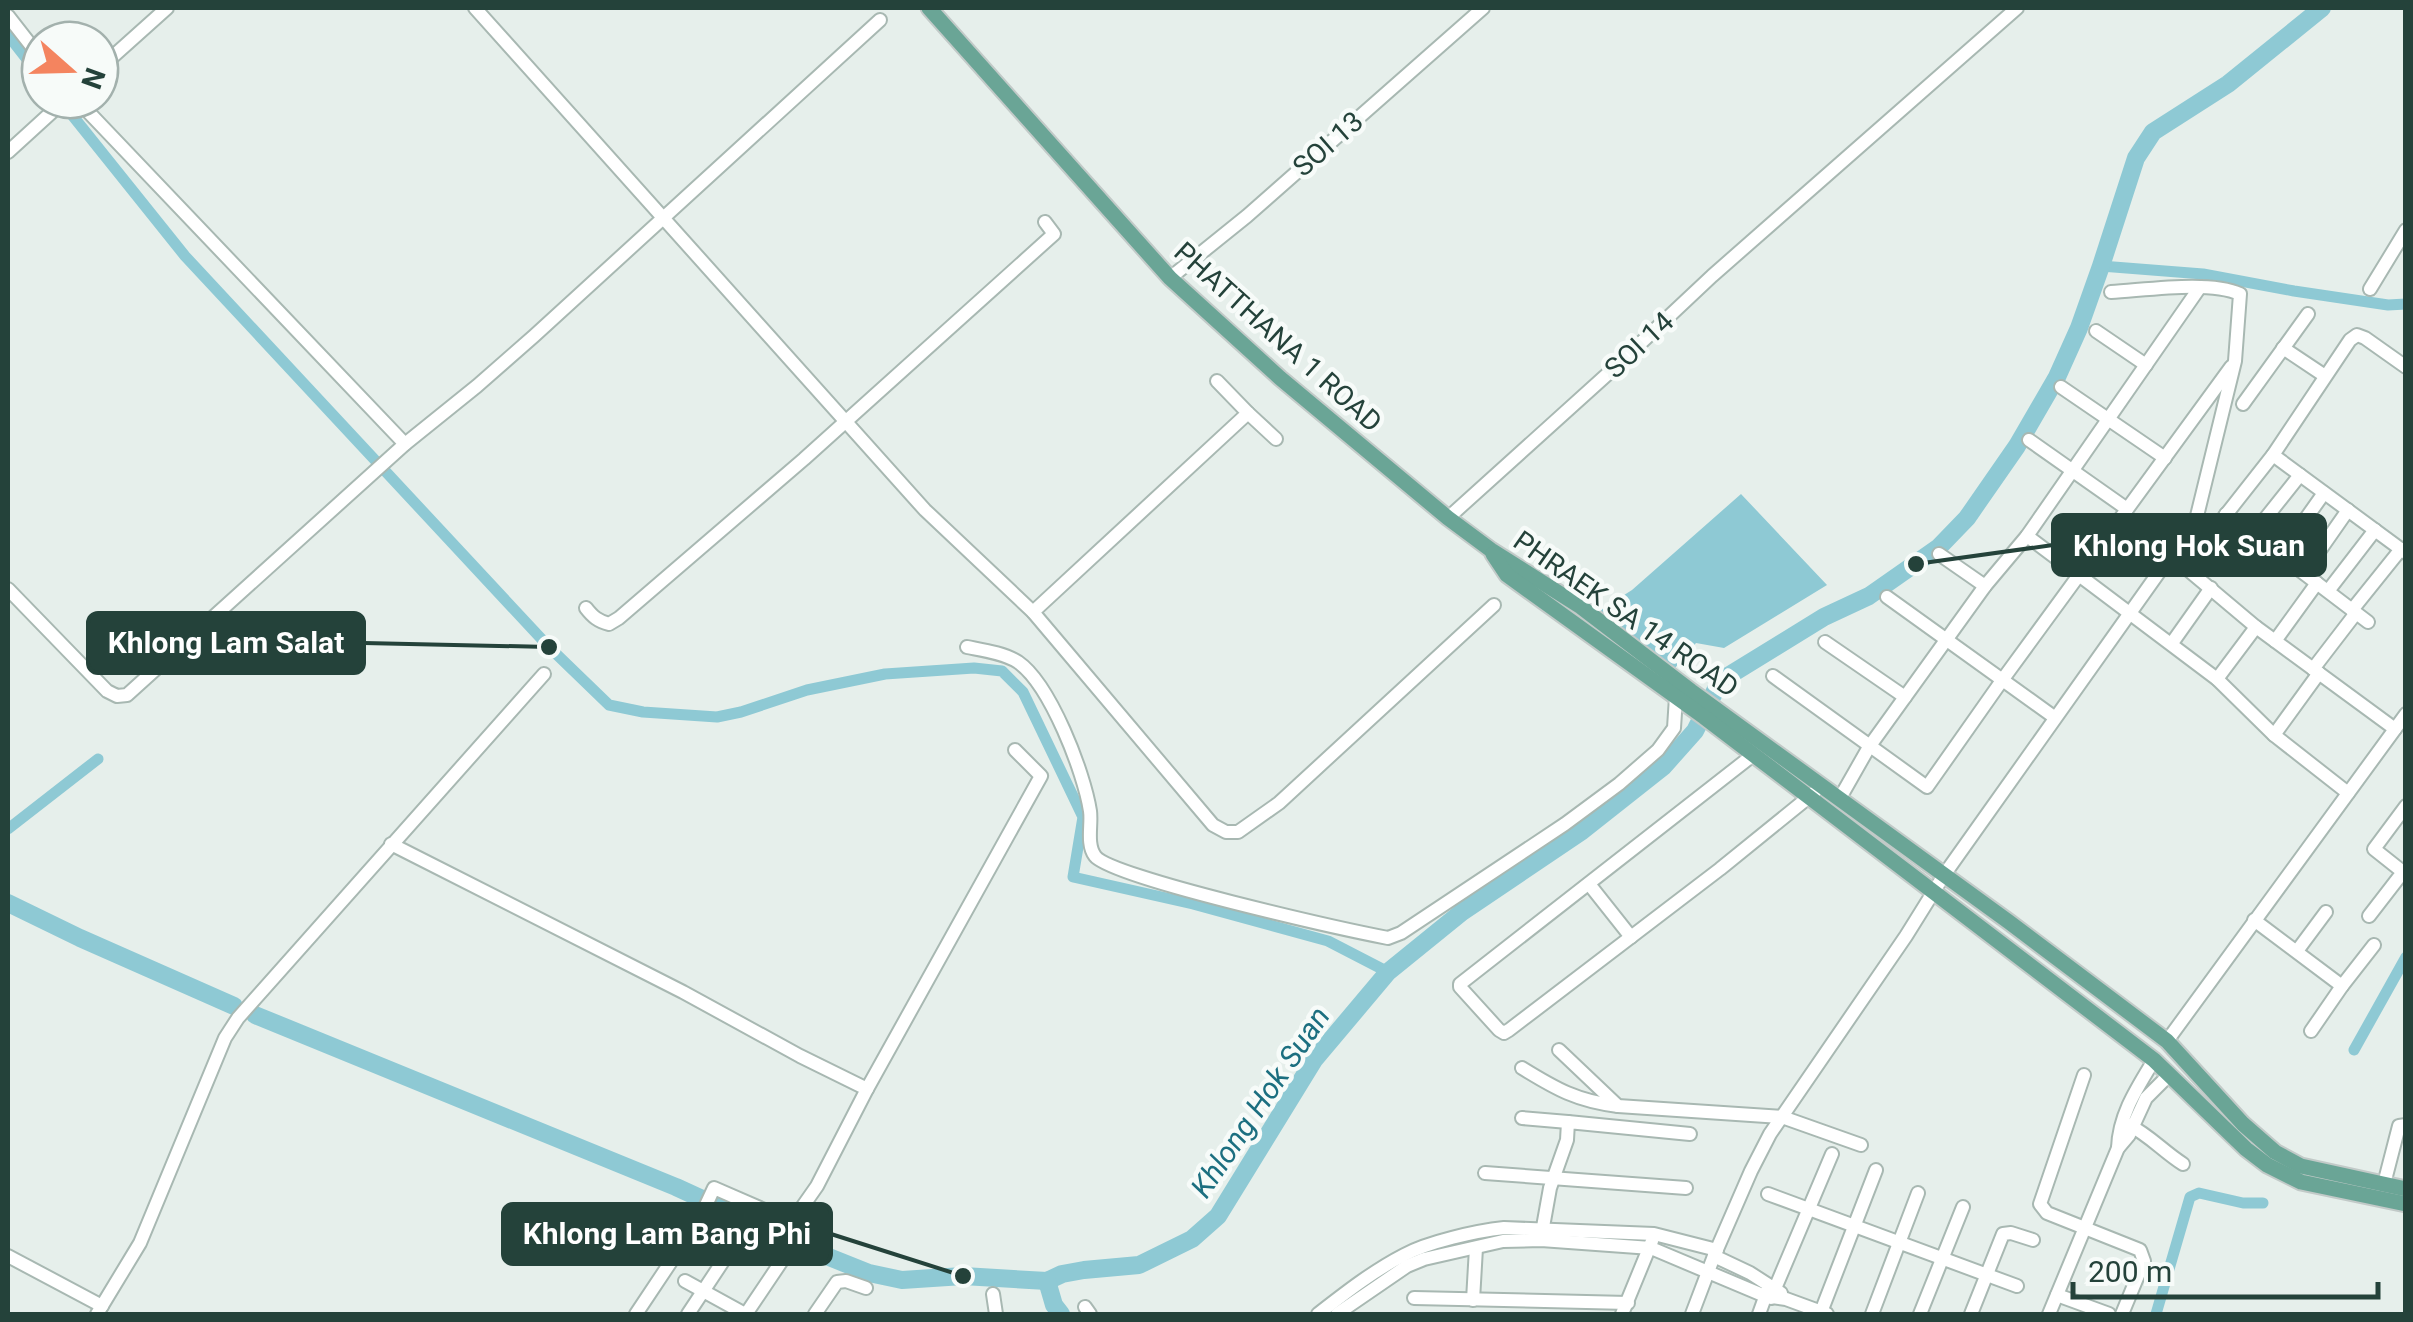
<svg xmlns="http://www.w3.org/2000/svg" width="2413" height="1322" font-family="Roboto,sans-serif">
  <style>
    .water { fill: #8ec9d4 }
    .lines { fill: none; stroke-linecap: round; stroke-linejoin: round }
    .canal { stroke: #8ec9d4; stroke-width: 11 }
    .river { stroke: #8ec9d4; stroke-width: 18 }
    .minor-casing { stroke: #a8b8b2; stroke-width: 16 }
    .major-casing { stroke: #c2cac8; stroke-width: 19 }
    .minor { stroke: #fff; stroke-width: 12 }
    .major { stroke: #6aa596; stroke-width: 15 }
    .labels { text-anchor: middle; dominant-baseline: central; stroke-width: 9; stroke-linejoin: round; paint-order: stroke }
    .street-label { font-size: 28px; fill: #24423a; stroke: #f7fbf9 }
    .water-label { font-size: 30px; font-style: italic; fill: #1c6f80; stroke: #f7fbf9 }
    .leader { fill: none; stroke: #24423a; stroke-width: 4 }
    .callout-dot { fill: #24423a; stroke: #f7fbf9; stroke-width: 4 }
    .callout { fill: #24423a; stroke: #24423a; stroke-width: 4 }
    .callout-label { font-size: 30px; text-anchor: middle; font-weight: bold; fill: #fff }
  </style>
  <rect width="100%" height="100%" fill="#e6efeb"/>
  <!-- water -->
  <polygon class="water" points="1741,494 1827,585 1724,648 1696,643 1675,668 1579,595 1602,609 1632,590"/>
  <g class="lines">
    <!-- canal -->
    <g class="canal">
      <polyline points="8,35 40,76"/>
      <polyline points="60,100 185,256 549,647 609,705 643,712 717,717 741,712 807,690 885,674 974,668 1002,671 1023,692 1083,817 1073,877 1193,904 1328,941 1388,972"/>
      <polyline points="2101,266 2203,274 2294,291 2388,305 2406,304"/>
      <polyline points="8,829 98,759"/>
      <polyline points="2354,1050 2406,957"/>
      <polyline points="2156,1314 2190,1197 2199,1193 2243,1203 2263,1203"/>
    </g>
    <!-- river -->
    <g class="river">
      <polyline points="8,903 80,938 234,1006"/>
      <polyline points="255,1015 676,1187 824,1255 869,1273 902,1280 963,1276 1047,1281 1062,1274 1084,1270 1139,1265 1192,1239 1218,1216 1314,1060 1388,972 1462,912 1582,831 1663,767 1695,731 1720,681 1824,617 1869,596 1939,547 1967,518 2017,446 2057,377 2079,328 2101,266 2136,158 2153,132 2228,84 2322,8"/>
      <polyline points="1047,1281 1054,1305 1061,1314"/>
    </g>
    <!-- minor casing -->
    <g class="minor-casing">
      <g id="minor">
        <polyline points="475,8 925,510 1033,612 1213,825 1226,832 1238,832 1279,803 1494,605"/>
        <polyline points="8,16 40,57"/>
        <polyline points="100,68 167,8"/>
        <polyline points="77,100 405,444"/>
        <polyline points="8,152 65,100"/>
        <polyline points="1170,278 1247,216 1483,8"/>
        <polyline points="2370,289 2406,230"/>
        <polyline points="2096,331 2146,365"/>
        <polyline points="2283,348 2325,376"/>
        <polyline points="2061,387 2165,458"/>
        <polyline points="2243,404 2308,314"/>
        <polyline points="1248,413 1276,439"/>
        <polyline points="2029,440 2127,509"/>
        <polyline points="2273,455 2406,553"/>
        <polyline points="2226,514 2368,622"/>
        <polyline points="1448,518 1612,370 1712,276 2017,8"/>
        <polyline points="2253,534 2300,475"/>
        <polyline points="2027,536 2217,679 2274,735 2348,793"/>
        <polyline points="1939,554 1985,586"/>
        <polyline points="2280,555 2324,493"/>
        <polyline points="2304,573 2348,510"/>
        <polyline points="8,589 107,691 117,696 127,695 405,444 477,386 534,336 880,20"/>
        <polyline points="2328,591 2375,530"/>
        <polyline points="1887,597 2054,717"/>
        <path d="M586,608C593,617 598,621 609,624L619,618L804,459L1054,234L1045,222"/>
        <polyline points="2352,610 2401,549"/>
        <polyline points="1033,612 1248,413 1217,381"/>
        <polyline points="2275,641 2317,583"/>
        <polyline points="1825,642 1905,697"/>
        <polyline points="2172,643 2211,588"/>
        <path d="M967,647C982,650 1004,653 1018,662C1050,684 1084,772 1090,811C1092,824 1086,844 1095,856C1111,878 1347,930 1388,938L1401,933L1565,824L1619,784L1658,750L1674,728L1676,697"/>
        <polyline points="2313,669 2356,613"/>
        <polyline points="1773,676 1927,787 2003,679 2231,367"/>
        <polyline points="2217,679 2256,627"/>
        <polyline points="2395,729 2256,627 2187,569 2188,563 2273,455 2350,340 2357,335 2365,338 2406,367"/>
        <polyline points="2274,735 2319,673"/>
        <polyline points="1753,755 1460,984 1460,987 1499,1030 1504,1033 1509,1030 1720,869 1815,792"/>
        <polyline points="1840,798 1869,747 1985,586 2027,536 2200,287"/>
        <polyline points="391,844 683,992 800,1056 867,1089 817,1186 796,1216 785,1219 714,1188 700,1218 636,1314"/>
        <polyline points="1589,884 1631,937"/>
        <polyline points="2369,916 2403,872 2374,849 2406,806"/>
        <polyline points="2254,920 2342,986 2374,945"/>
        <polyline points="2297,951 2326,912"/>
        <polyline points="2311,1031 2342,986"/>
        <polyline points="2167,1041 2406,714"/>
        <polyline points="1559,1050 1618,1106 1782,1117 1861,1145"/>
        <path d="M1522,1068C1556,1089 1577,1101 1618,1106"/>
        <polyline points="2084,1075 2040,1204 2047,1213 2140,1250 2144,1261 2122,1314"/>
        <polyline points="867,1089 1041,776 1015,750"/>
        <polyline points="1522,1118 1568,1122"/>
        <path d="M2129,1125C2149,1135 2164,1152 2183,1164"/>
        <path d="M2118,1148C2119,1115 2137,1088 2154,1060"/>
        <polyline points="1485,1173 1686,1188"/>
        <polyline points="2384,1184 2399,1126 2406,1125"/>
        <polyline points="1768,1194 2017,1286"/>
        <polyline points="1541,1238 1550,1188 1567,1140 1568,1122 1690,1134"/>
        <polyline points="8,1256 102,1306"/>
        <polyline points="1714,1256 1750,1273 1781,1293"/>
        <polyline points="685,1281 745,1314"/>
        <polyline points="993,1294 996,1314"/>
        <polyline points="2057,1295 2109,1314"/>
        <polyline points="1414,1298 1628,1303"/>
        <polyline points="1771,1298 1832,1154"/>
        <polyline points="1473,1300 1476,1248"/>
        <polyline points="1085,1307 1090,1314"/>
        <polyline points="1821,1312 1876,1170"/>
        <polyline points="97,1314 140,1243 225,1038 238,1018 544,674"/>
        <polyline points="688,1314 739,1237"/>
        <polyline points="746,1314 783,1259"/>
        <polyline points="815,1314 837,1282 846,1281 866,1288"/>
        <path d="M1318,1314C1345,1293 1373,1271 1404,1255C1428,1242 1476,1231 1504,1228L1654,1234L1717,1250"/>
        <polyline points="1337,1314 1407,1266 1424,1259 1503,1241 1541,1240 1651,1248 1765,1296 1786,1299 1827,1314"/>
        <polyline points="1622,1314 1652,1241"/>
        <path d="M1692,1314L1714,1256L1751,1171L1770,1134L1906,936L1944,875L2196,520L2235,361L2240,294C2210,280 2146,290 2111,292"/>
        <polyline points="1759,1314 1768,1289"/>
        <polyline points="1872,1314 1918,1193"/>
        <polyline points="1920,1314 1963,1207"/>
        <polyline points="1971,1314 2003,1234 2011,1233 2033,1240"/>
        <polyline points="2049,1314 2118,1148 2129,1135 2146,1098 2169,1075"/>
      </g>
    </g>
    <!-- major casing -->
    <g class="major-casing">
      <g id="major">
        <polyline points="929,8 1170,278 1280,378 1448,518 1491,550 1581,607 1691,691 2009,922 2167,1041 2243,1124 2275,1152 2301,1166 2406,1189"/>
        <polyline points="1493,554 1507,575 1704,717 2154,1060 2246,1149 2267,1165 2301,1182 2406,1204"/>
      </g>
    </g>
    <!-- minor -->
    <use href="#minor" class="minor"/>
    <!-- major -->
    <use href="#major" class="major"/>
  </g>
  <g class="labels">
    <!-- street labels -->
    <g class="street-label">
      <text transform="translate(1328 144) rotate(-41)">SOI 13</text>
      <text transform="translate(1278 337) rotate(42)">PHATTHANA 1 ROAD</text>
      <text transform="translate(1639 345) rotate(-43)">SOI 14</text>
      <text transform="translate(1626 614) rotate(35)">PHRAEK SA 14 ROAD</text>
    </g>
    <!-- water labels -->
    <g class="water-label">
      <text transform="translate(1260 1102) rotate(-56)">Khlong Hok Suan</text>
    </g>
  </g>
  <!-- callouts -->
  <path class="leader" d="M1916 564L2053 545M549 647L364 643M963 1276L831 1234"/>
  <g class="callout-dot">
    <circle cx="1916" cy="564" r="10"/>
    <circle cx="549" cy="647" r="10"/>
    <circle cx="963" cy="1276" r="10"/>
  </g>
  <g class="callout">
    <rect x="2053" y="515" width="272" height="60" rx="10"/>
    <rect x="88" y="613" width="276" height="60" rx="10"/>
    <rect x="503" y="1204" width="328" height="60" rx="10"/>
  </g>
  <g class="callout-label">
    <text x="2189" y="556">Khlong Hok Suan</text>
    <text x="226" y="653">Khlong Lam Salat</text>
    <text x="667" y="1244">Khlong Lam Bang Phi</text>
  </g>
  <!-- border -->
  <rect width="2413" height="1322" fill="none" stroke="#24423a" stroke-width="20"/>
  <!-- north arrow -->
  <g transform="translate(70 70) rotate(110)"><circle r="48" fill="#f7fbf9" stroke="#a3b1ad" stroke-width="2.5"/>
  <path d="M0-8L18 38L0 25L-18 38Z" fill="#f4845f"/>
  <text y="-15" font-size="28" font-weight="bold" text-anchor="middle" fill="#24423a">N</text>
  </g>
  <!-- scale -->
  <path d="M2073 1282v15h305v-15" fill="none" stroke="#24423a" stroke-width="5"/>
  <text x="2088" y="1282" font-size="30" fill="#24423a" stroke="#f7fbf9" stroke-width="8" paint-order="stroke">200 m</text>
</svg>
